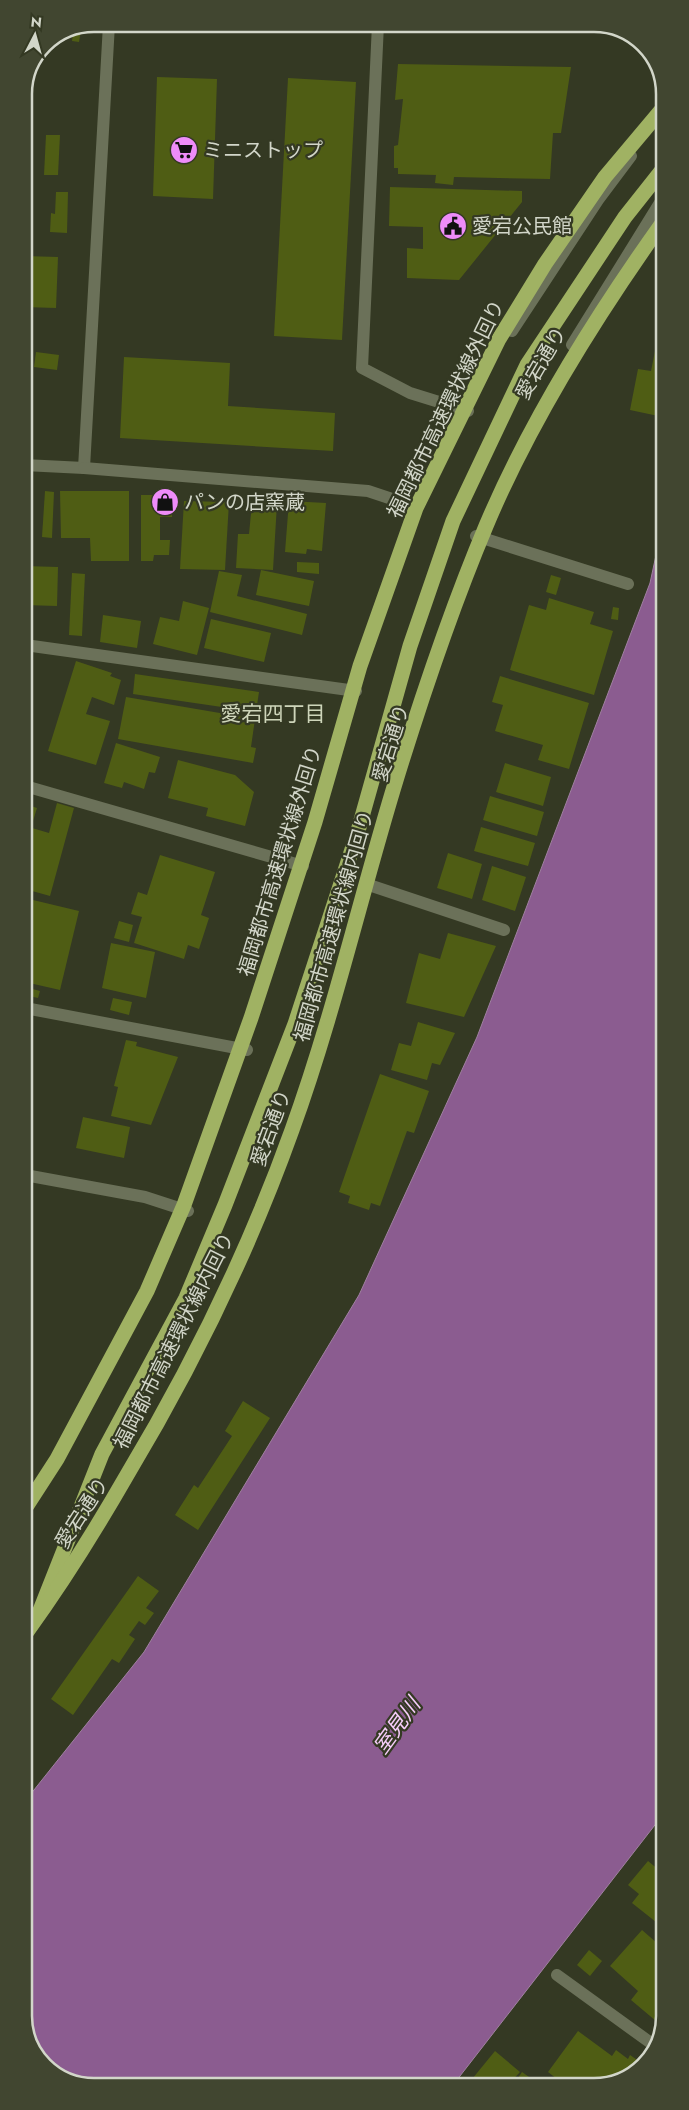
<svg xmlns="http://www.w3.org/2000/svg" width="689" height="2110" font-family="Jost,'Noto Sans JP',sans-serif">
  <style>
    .water { fill: #8b5c90; stroke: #a081a1 }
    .building { fill: #4f5d14 }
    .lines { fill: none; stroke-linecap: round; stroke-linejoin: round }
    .minor { stroke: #6b7159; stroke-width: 12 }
    .highway { stroke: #a0b263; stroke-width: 15 }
    .labels { text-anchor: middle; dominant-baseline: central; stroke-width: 4.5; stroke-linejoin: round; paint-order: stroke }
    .poi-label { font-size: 20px; fill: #d2d6c9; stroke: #343923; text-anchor: start }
    .street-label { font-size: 20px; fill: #d2d6c9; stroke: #343923 }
    .neighbourhood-label { font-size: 21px; fill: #ced5ba; stroke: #343923 }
    .water-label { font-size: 21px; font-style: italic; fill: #f7cefb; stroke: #343923 }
    .rim { fill: none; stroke: #d2d6c9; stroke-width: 2.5 }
  </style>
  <rect width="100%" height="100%" fill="#343923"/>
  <!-- water -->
  <polygon class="water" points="663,523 665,1812 453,2085 90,2086 48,2069 26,2033 26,1800 144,1652 359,1295 477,1037 650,583"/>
  <!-- building -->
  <g class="building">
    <polygon points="81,30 79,42 72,41 73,33"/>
    <polygon points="398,64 571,67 561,133 553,133 550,179 454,177 453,185 435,183 436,175 398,174 398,168 394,168 394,146 398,145 403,99 395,100"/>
    <polygon points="157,77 217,79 213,199 153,196"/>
    <polygon points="288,78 356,82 342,340 274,336"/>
    <polygon points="29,79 28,115 24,115 24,91"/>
    <polygon points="46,135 60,135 58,175 44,175"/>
    <polygon points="390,187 522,191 522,202 459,280 407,278 407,248 423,249 423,227 389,226"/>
    <polygon points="56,192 68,192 67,233 50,232 51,213 55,214"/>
    <polygon points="24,256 58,257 56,308 24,307"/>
    <polygon points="663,339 663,417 630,410 638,369 651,371 656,346"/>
    <polygon points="36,352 59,355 57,370 34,367"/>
    <polygon points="124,357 230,363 228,406 335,413 333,451 120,438"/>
    <polygon points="45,491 54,492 52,538 42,537"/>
    <polygon points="60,491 129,491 129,561 91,561 90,538 61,538"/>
    <polygon points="141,495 172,495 172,517 160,517 160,540 170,540 169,555 154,555 153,561 141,561"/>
    <polygon points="184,501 229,502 225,570 180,569"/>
    <polygon points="289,501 326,503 322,551 307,549 306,554 285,552"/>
    <polygon points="252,503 277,504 273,570 236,568 238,534 249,534"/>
    <polygon points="24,515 30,516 29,537 24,536"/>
    <polygon points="297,562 319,563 319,574 297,572"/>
    <polygon points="24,566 58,567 57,606 24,605"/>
    <polygon points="261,570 314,581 309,606 256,595"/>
    <polygon points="219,571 242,575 237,596 307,614 302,635 210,612"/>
    <polygon points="72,573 85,574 82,636 69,635"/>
    <polygon points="551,575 561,578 556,595 546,592"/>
    <polygon points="549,598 594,612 590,624 613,631 594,695 510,670 529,605 546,610"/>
    <polygon points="183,601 209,608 197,655 153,644 160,617 179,621"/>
    <polygon points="613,607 619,608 618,620 611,619"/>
    <polygon points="103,615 141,621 137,648 100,642"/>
    <polygon points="211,619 271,633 264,662 204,648"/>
    <polygon points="76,661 112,673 110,676 121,680 114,705 92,697 86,714 110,721 96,765 48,751"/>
    <polygon points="135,674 259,692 256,712 133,694"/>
    <polygon points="500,676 589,703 569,769 538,760 543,745 495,731 503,705 492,702"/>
    <polygon points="126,697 255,719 251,747 256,748 253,763 118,739"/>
    <polygon points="116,743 160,757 155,773 149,772 144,789 124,782 122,788 104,783"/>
    <polygon points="178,760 235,775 254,792 245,826 206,816 208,808 168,798"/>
    <polygon points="505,763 551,777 543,806 496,792"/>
    <polygon points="490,796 544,812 537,836 483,820"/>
    <polygon points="57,803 74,808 50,896 25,889 25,854 32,828 49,833"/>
    <polygon points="25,804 37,808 25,847"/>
    <polygon points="481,827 535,843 528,866 474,851"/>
    <polygon points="448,853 482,864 472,899 437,888"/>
    <polygon points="160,855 215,872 201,915 209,918 199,949 188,945 184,959 134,943 142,917 131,914 138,892 147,895"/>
    <polygon points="492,866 526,877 515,911 482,900"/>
    <polygon points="33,900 79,911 60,990 25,982 25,934"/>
    <polygon points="119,921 133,925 129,942 114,938"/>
    <polygon points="448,933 496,946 464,1017 406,1003 419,953 440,959"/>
    <polygon points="111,943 155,952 146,998 102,988"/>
    <polygon points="25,987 40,991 38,998 25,995"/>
    <polygon points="113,998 132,1002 129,1015 110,1010"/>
    <polygon points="418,1022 455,1033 440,1065 432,1063 427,1080 391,1070 399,1043 411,1046"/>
    <polygon points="126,1040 137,1042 136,1046 178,1057 151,1125 111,1116 118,1087 114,1086"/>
    <polygon points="380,1074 429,1091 414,1133 407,1131 380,1206 371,1203 369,1210 348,1203 350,1196 339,1192"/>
    <polygon points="83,1117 130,1127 124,1158 76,1148"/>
    <polygon points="243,1401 270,1418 198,1530 175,1515 194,1485 198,1488 232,1436 225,1431"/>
    <polygon points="138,1576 159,1591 146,1608 154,1613 145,1625 139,1621 129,1635 135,1639 119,1663 112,1659 73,1715 51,1699"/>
    <polygon points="648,1861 665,1875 665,1921 661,1926 632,1903 639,1894 628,1885"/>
    <polygon points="642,1930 665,1950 665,2010 656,2021 631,2000 638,1991 610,1966"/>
    <polygon points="589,1950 602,1961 590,1976 577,1965"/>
    <polygon points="578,2031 612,2056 616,2050 628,2059 630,2055 643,2064 612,2084 553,2084 557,2079 548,2072"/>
    <polygon points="495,2051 520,2072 509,2084 468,2084"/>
    <polygon points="522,2072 539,2084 514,2084"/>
  </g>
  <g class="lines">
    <!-- minor -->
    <g class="minor">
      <polyline points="378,24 362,368 410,393 468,411"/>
      <polyline points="512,331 598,200 631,156"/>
      <polyline points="572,345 663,198"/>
      <polyline points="24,465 84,468 109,24"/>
      <polyline points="84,468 368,491 416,507"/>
      <polyline points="476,536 628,584"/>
      <polyline points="25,645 356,691"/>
      <polyline points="25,786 303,866"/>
      <polyline points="369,885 504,930"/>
      <polyline points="25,1008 247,1050"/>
      <polyline points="25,1175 145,1197 188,1211"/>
      <polyline points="557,1975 655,2046"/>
    </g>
    <!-- highway -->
    <g class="highway">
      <polyline points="26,1507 57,1459 147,1291 184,1205 251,1018 315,822 360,666 416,508 499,339 545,264 605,177 663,108"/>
      <polyline points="39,1613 102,1454 186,1298 225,1205 295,1024 358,831 410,646 453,521 527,365 625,217 663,169"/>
      <path d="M26,1633C63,1582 96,1529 127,1475C193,1365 249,1250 292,1130C334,1014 361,894 397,777C423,693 452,607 486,526C531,419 596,316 663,222"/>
    </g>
  </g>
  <!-- icons -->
  <defs>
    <g id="supermarket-disc" transform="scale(1.4375)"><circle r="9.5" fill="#ee8cf9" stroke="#343923"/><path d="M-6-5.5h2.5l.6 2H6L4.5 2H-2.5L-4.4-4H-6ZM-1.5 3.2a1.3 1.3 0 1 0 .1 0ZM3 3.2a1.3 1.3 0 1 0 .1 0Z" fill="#111"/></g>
    <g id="civic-disc" transform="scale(1.4375)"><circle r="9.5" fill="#ee8cf9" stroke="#343923"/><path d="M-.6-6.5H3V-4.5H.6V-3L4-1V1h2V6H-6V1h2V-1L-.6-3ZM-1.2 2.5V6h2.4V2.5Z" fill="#111"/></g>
    <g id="shop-disc" transform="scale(1.4375)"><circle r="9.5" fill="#ee8cf9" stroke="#343923"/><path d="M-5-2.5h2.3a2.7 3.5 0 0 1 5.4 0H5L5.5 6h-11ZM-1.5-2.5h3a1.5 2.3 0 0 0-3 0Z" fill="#111"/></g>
  </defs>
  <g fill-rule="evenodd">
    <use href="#supermarket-disc" x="184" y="150"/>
    <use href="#civic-disc" x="453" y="226"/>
    <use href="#shop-disc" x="165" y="502"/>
  </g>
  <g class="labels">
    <!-- poi labels -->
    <g class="poi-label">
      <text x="203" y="150">ミニストップ</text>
      <text x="472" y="226">愛宕公民館</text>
      <text x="184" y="502">パンの店窯蔵</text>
    </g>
    <!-- street labels -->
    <g class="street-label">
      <text transform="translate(541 363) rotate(-60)">愛宕通り</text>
      <text transform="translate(446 409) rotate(-64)">福岡都市高速環状線外回り</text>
      <text transform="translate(391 743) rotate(-73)">愛宕通り</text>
      <text transform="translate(280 861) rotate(-73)">福岡都市高速環状線外回り</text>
      <text transform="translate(334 926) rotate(-74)">福岡都市高速環状線内回り</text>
      <text transform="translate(271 1128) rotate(-70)">愛宕通り</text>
      <text transform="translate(174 1341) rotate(-63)">福岡都市高速環状線内回り</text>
      <text transform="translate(82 1513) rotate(-57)">愛宕通り</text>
    </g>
    <!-- neighbourhood labels -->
    <g class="neighbourhood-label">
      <text x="273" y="714">愛宕四丁目</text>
    </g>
    <!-- water labels -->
    <g class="water-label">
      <text transform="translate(397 1726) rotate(-54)">室見川</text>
    </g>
  </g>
  <!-- crop -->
  <path d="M0 0H689V2110H0ZM94 32H594A62 62 0 0 1 656 94V2016A62 62 0 0 1 594 2078H94A62 62 0 0 1 32 2016V94A62 62 0 0 1 94 32Z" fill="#414630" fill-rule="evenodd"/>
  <path class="rim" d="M94 32H594A62 62 0 0 1 656 94V2016A62 62 0 0 1 594 2078H94A62 62 0 0 1 32 2016V94A62 62 0 0 1 94 32Z"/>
  <!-- north arrow -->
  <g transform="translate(35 35) rotate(6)" stroke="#343923" stroke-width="4" paint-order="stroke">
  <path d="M0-4L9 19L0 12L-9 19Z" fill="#d2d6c9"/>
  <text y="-8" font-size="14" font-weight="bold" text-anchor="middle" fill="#d2d6c9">N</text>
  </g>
</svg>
